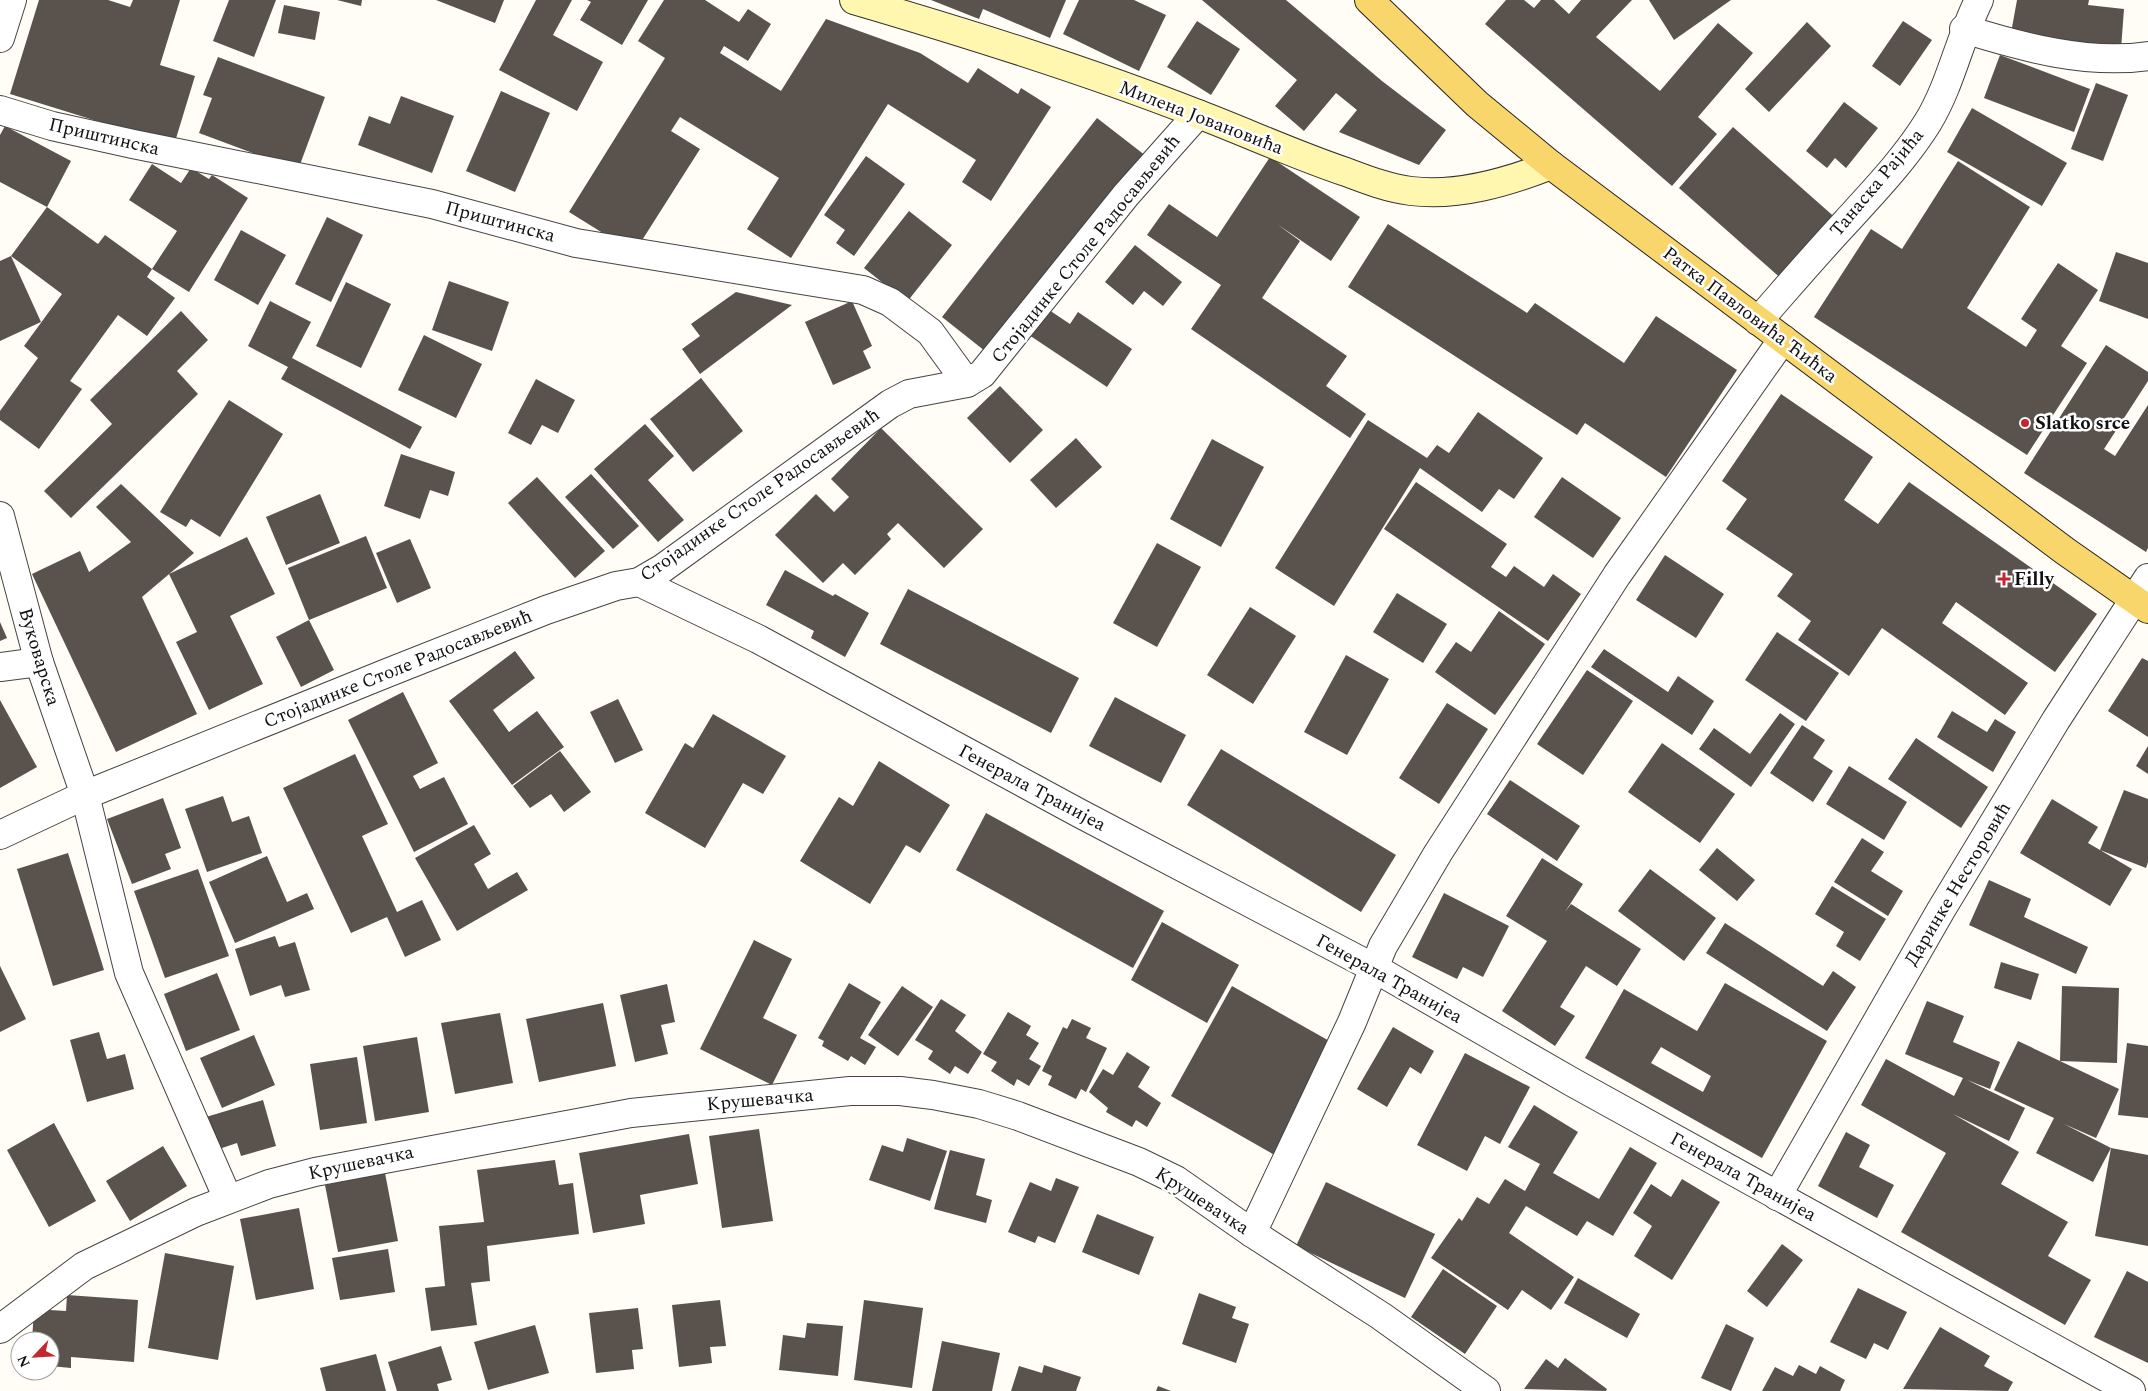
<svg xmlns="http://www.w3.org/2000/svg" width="2148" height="1391" font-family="Spectral,serif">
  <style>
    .building { fill: #5a524d; fill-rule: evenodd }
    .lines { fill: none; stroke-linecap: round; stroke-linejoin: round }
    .minor-casing { stroke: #444; stroke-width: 30 }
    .secondary-casing { stroke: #333; stroke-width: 30 }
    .primary-casing { stroke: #222; stroke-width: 30 }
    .minor { stroke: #fff; stroke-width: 28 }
    .secondary { stroke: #fff6b0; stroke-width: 28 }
    .primary { stroke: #f9d66b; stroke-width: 28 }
    .poi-dot { fill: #c4262e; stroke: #fff; stroke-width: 2 }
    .labels { text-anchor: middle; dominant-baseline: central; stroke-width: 5; stroke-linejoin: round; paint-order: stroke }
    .street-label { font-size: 19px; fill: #111; stroke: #fff }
    .poi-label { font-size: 19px; font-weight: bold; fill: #111; stroke: #fff; text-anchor: start }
  </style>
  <rect width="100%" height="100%" fill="#fffdf5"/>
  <!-- building -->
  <g class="building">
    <polygon points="39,0 108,0 130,7 133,0 180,0 160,65 195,76 174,145 10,94"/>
    <polygon points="229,0 276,0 254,57 213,41"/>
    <polygon points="337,0 362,0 361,6"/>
    <polygon points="436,0 504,0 495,23"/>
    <polygon points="536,0 572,0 553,35 603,62 577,111 499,70"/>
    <polygon points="587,0 648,0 622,45 580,20 591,2"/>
    <polygon points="664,0 705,0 739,22 748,9 771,24 748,61 724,46 720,53 781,91 826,19 920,53 968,83 978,68 1018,94 1021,88 1051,107 991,201 962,182 976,160 888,104 791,258 747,229 779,178 680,117 671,131 700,149 639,245 606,235 569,212 665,58 638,41"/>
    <polygon points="931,0 1066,0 1050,38 983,9 979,19"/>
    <polygon points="1079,0 1134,0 1166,15 1139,71 1063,34"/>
    <polygon points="1202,0 1286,0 1382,81 1446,130 1419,165 1339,132 1357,110 1336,93 1304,131 1275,106 1297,80"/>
    <polygon points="1506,0 1524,0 1534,8 1541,0 1554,0 1569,14 1581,0 1632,0 1596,37 1660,91 1718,23 1753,53 1698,117 1717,134 1672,186 1485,24"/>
    <polygon points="1649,0 1731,0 1674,40"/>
    <polygon points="2017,0 2089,0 2088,5 2124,9 2121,49 2011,33"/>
    <polygon points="284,5 320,12 315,40 278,33"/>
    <polygon points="1197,21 1240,49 1211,95 1167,67"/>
    <polygon points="1903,21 1932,40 1900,86 1872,66"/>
    <polygon points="1807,22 1831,46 1769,112 1745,89"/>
    <polygon points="2000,55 2090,89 2074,132 1984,98"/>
    <polygon points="218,57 325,97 298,170 199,133 212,98 203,95"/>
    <polygon points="2096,83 2128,95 2103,161 2071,149"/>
    <polygon points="501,91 550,113 515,192 466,171"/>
    <polygon points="401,96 454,116 432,173 358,145 369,116 390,124"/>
    <polygon points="1844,102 1878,128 1846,168 1835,158 1827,168 1806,151"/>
    <polygon points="1972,108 2067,163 2042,206 1947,152"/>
    <polygon points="1097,118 1146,156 990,355 942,317"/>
    <polygon points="5,126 71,161 47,207 98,244 105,235 152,269 147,277 175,298 147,336 118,315 70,381 82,389 39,449 0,420 0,411 38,358 24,346 62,294 11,256 47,207 0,182 0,135"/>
    <polygon points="1733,127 1839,221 1785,282 1679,188"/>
    <polygon points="866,156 905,184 854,256 836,243 845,230 824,215"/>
    <polygon points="1270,157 1360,217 1331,261 1277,224 1300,241 1262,298 1347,356 1326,386 1366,414 1350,438 1191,329 1221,285 1147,235 1169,204 1217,237"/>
    <polygon points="1958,161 2030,207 1967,308 2026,347 2037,330 2021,319 2058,263 2098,290 2061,346 2087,363 2027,455 1814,317 1871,229 1902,249"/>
    <polygon points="152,164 181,183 191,168 209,179 212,175 248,198 189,292 152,269 177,231 129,200"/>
    <polygon points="909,211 952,245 907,302 864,268"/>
    <polygon points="327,217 363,235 331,302 295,284"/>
    <polygon points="1388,224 1527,313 1535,303 1624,363 1656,316 1737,370 1666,477 1585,423 1577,435 1348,287"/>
    <polygon points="241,230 286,255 258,305 214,280"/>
    <polygon points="1135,245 1182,282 1163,306 1144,291 1133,305 1105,282"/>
    <polygon points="2116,252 2148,263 2148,319 2099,301"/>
    <polygon points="11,256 41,322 0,341 0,261"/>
    <polygon points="449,281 509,302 492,351 432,330"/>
    <polygon points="346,282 391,304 361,368 316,346"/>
    <polygon points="736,292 792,305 700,374 682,349 700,336 691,324"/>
    <polygon points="270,301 311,322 292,358 422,427 410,449 281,379 288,367 248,346"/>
    <polygon points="852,301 872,346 863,351 871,368 833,385 805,322"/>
    <polygon points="1046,308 1070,324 1078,312 1132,349 1107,387 1029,335"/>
    <polygon points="181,311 208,340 177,371 198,394 71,518 44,491 112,424 90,400"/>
    <polygon points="424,335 482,364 456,418 398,390"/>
    <polygon points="2106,345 2148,372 2148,381 2104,449 2115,456 2148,405 2148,548 2146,552 2024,473"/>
    <polygon points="701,378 743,431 693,472 650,419"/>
    <polygon points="536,379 575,400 558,433 542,425 531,445 508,433"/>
    <polygon points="1000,386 1043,430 1010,463 967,418"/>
    <polygon points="1781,394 1873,457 1844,500 1878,524 1909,482 2097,614 2055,672 1956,602 1942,623 2028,683 2005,715 1882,628 1849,676 1798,640 1811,621 1777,596 1793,574 1726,529 1747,499 1722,481"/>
    <polygon points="229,400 283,434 220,537 191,519 186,527 160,512"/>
    <polygon points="1478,412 1543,458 1514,499 1499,489 1482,512 1420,468 1334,606 1275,568 1368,420 1427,458 1437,445 1449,453"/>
    <polygon points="645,424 674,456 648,480 684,520 658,542 594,469"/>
    <polygon points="881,428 983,529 944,568 898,523 887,534 891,539 855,575 843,563 823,583 775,535 816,494 834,512 849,497 831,479"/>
    <polygon points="1076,438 1102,467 1056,508 1030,480"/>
    <polygon points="1212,439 1264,467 1221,547 1170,519"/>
    <polygon points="401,454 455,472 448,496 430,490 420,519 384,506"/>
    <polygon points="591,474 639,526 613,549 565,497"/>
    <polygon points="537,477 605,551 575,578 508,503"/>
    <polygon points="1562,477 1621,518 1593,558 1534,517"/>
    <polygon points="1416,482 1507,544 1491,567 1506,577 1514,566 1544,587 1553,574 1581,594 1548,641 1384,529"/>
    <polygon points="121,484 194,553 142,597 197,714 116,752 32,574 80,551 89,572 131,542 96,507"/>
    <polygon points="320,494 340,543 286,565 266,517"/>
    <polygon points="366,536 387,588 309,620 288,568"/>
    <polygon points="247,537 275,594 230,616 263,684 209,710 176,642 197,632 169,574"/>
    <polygon points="410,539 431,588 397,603 376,553"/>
    <polygon points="1157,543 1201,567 1157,647 1113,623"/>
    <polygon points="1665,555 1724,594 1696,638 1636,600"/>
    <polygon points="785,570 833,596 835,594 869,613 845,657 811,638 814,631 766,605"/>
    <polygon points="908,589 1079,678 1051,733 880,644"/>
    <polygon points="1397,593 1447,624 1423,663 1373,632"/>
    <polygon points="1250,607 1296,636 1253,704 1207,675"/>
    <polygon points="1499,611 1545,644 1495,715 1435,672 1456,642 1471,652"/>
    <polygon points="309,620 334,670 301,687 276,637"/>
    <polygon points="0,622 7,638 0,641"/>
    <polygon points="1777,632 1839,673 1806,721 1745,680"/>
    <polygon points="1604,649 1668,692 1678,676 1714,701 1692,735 1591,667"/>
    <polygon points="515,651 535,678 493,710 509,732 537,711 564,747 512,785 449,701"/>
    <polygon points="1346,655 1389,679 1347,755 1304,732"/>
    <polygon points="2142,658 2148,661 2148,737 2108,711"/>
    <polygon points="1587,670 1633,701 1583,775 1537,744"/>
    <polygon points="403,692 438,763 413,776 420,789 444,777 468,824 414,852 348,720"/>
    <polygon points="1115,697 1186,735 1161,783 1089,746"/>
    <polygon points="618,699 643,750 615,763 590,712"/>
    <polygon points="0,700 37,767 0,788"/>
    <polygon points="1447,703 1488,729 1439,804 1399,778"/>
    <polygon points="1952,711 1987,732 1995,719 2016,732 1993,772 1937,737"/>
    <polygon points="1780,713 1795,724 1751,787 1699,749 1714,728 1750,754"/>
    <polygon points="713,714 786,756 763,794 743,783 705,848 645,813 685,743 693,748"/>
    <polygon points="1802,725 1825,740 1813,758 1833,771 1813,802 1770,773"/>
    <polygon points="1916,738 1988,787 1961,828 1888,779"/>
    <polygon points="1662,743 1735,794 1700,843 1628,792"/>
    <polygon points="2148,746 2148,774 2136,766"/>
    <polygon points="1221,749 1396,855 1361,912 1187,805"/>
    <polygon points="560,751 591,792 564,812 551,794 530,808 513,786"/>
    <polygon points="355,754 388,824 362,836 397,912 422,900 441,940 405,957 387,917 351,933 283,788"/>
    <polygon points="879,761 950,805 920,853 906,845 870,904 800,861 839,797 853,806"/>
    <polygon points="1849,766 1907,802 1884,840 1826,804"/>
    <polygon points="1510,780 1580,826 1557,861 1487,814"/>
    <polygon points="2124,790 2148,799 2148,862 2146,868 2100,850 2132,869 2110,906 2020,853 2052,799 2098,827 2088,843 2100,850"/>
    <polygon points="223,796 232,822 249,816 262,853 207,872 185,809"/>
    <polygon points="163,798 181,848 165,854 171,869 132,884 107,819"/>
    <polygon points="986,813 1164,911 1133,968 956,870"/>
    <polygon points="474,825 491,854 474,864 488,889 517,872 528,890 457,931 415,858"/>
    <polygon points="1862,838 1884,852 1871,871 1903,891 1888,916 1834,882"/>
    <polygon points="1717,848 1755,880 1737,901 1699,870"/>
    <polygon points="68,853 104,970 53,986 17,869"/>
    <polygon points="267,856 287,902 307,893 314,909 235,943 209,882"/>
    <polygon points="1542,858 1583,884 1565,912 1571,904 1641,949 1617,986 1586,966 1560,1007 1575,1016 1555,1046 1502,1011 1547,941 1506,916"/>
    <polygon points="198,869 229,956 165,978 134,891"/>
    <polygon points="1650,869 1716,918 1684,961 1618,911"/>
    <polygon points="1989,880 2031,899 2024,917 2088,947 2076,974 1969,925"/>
    <polygon points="1832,886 1886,919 1860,961 1836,946 1844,932 1815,914"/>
    <polygon points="1444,893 1509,926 1483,977 1463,967 1457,979 1412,957"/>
    <polygon points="1162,922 1239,965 1207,1023 1131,980"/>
    <polygon points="1725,923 1823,986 1833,971 1856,987 1827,1031 1706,953"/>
    <polygon points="275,936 279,947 295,942 310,990 285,997 281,985 250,996 235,949"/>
    <polygon points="754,940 792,959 763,1018 797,1035 772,1085 700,1049"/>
    <polygon points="2001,962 2039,974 2031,1000 1994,988"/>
    <polygon points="0,966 26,1019 0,1032"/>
    <polygon points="217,973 240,1030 186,1051 164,994"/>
    <polygon points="849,983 881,1002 860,1038 876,1047 865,1065 851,1056 848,1061 822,1046 824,1041 818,1038"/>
    <path d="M1725,983L1827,1041L1762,1158L1585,1058L1624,989L1697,1031ZM1661,1047L1711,1076L1703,1092L1651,1063Z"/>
    <polygon points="667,984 675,1022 661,1025 668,1054 635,1062 620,995"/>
    <polygon points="902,986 933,1007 898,1056 868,1035"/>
    <polygon points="1232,986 1340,1047 1278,1157 1171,1096"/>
    <polygon points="2062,986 2119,988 2117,1063 2060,1061"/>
    <polygon points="941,999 966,1015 955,1031 982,1052 968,1074 955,1066 950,1074 928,1059 933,1051 915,1040"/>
    <polygon points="1927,1001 1964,1016 1953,1042 2000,1062 1990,1089 1967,1080 2025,1108 2009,1141 1953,1114 2019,1152 2001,1184 2068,1222 2048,1256 2091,1280 2065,1325 1901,1232 1946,1153 1861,1105 1886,1059 1954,1096 1963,1078 1905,1054"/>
    <polygon points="603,1003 616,1066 539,1082 526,1019"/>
    <polygon points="1008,1012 1031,1026 1026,1035 1039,1043 1029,1059 1041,1066 1029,1086 1017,1079 1014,1086 991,1071 997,1062 983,1054"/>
    <polygon points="500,1013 513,1083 455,1094 441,1023"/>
    <polygon points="1072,1019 1091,1028 1086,1038 1107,1048 1086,1092 1081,1089 1076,1099 1048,1085 1052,1076 1042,1071 1063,1027 1067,1029"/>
    <polygon points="1393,1027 1434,1051 1421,1074 1410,1067 1387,1107 1357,1089"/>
    <polygon points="99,1032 107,1059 125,1054 134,1089 87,1102 70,1040"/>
    <polygon points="254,1035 275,1085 222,1108 200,1058"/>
    <polygon points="417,1037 429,1112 375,1121 363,1046"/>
    <polygon points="2018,1041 2119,1089 2096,1138 2064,1124 2111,1148 2093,1182 2036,1153 2054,1118 1994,1090"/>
    <polygon points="2127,1043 2148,1046 2148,1118 2118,1115"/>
    <polygon points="1127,1052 1150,1067 1138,1087 1161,1103 1147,1127 1136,1120 1132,1127 1106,1112 1108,1108 1089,1092 1103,1069 1113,1075"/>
    <polygon points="1465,1053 1530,1087 1500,1144 1485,1136 1467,1171 1417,1145"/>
    <polygon points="357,1057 367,1123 320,1130 310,1064"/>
    <polygon points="263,1100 276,1146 241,1156 237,1143 216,1150 206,1117"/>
    <polygon points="1534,1105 1578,1132 1553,1173 1599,1199 1630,1147 1657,1163 1613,1236 1587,1221 1577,1236 1526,1206 1509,1233 1574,1277 1551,1310 1522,1290 1508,1310 1431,1258 1459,1218 1462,1221 1477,1197 1489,1204 1505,1179 1525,1191 1540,1164 1508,1147"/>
    <polygon points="54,1123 96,1201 49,1227 7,1150"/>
    <polygon points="759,1129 773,1221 722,1228 709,1136"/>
    <polygon points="1846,1132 1870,1145 1859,1167 1894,1185 1877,1218 1818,1186"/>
    <polygon points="689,1134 698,1184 640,1195 645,1224 593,1233 579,1153"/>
    <polygon points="907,1138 947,1151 930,1201 869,1180 882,1145 903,1152"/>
    <polygon points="163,1146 187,1186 130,1221 106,1181"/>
    <polygon points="2111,1148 2148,1155 2148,1246 2095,1236"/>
    <polygon points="950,1150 985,1159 976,1195 992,1200 986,1223 934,1209"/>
    <polygon points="555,1160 559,1185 573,1183 579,1234 487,1246 490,1281 471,1283 477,1325 431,1331 425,1288 445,1286 439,1226 484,1222 477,1170"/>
    <polygon points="385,1173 398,1241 338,1252 325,1185"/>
    <polygon points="1056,1178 1079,1187 1055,1243 1038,1236 1035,1243 1008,1232 1030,1182 1051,1191"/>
    <polygon points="1682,1179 1720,1202 1672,1280 1634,1256 1652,1226 1633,1213 1651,1184 1671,1197"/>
    <polygon points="1326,1182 1435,1234 1405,1298 1296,1246"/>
    <polygon points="299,1208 314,1289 256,1300 240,1219"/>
    <polygon points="1097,1214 1154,1237 1139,1275 1082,1252"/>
    <polygon points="1782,1244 1803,1260 1767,1307 1747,1291"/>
    <polygon points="388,1249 395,1292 340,1300 332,1258"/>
    <polygon points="165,1253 234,1266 218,1360 148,1348"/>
    <polygon points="1443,1269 1497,1306 1465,1354 1411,1317"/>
    <polygon points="2127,1271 2148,1282 2148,1363 2094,1337"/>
    <polygon points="1578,1278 1640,1314 1627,1338 1564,1303"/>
    <polygon points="1858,1288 1907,1312 1888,1350 1874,1343 1866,1359 1830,1342"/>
    <polygon points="1199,1293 1236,1307 1232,1318 1249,1324 1236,1363 1182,1344"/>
    <polygon points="67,1295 138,1300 134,1362 71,1357 71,1368 50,1366 50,1341 32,1341 34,1309 66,1311"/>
    <polygon points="720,1300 726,1346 710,1347 712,1363 679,1367 672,1305"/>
    <polygon points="864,1300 923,1308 912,1388 854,1380"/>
    <polygon points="638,1308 643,1349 632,1350 634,1369 596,1373 589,1313"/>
    <polygon points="807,1323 843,1326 838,1376 779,1370 783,1335 805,1338"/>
    <polygon points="1726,1324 1754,1338 1731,1391 1701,1378"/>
    <polygon points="535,1325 549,1373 488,1390 474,1342"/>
    <polygon points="1940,1327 1990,1356 1984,1366 2013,1382 2008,1391 1903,1389"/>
    <polygon points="942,1341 1000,1353 992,1391 932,1391"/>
    <polygon points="441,1346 452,1380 437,1384 439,1391 397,1391 388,1362"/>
    <polygon points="376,1354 386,1391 326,1391 320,1368"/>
    <polygon points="1565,1358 1607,1389 1606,1391 1524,1389 1546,1359 1558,1368"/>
    <polygon points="1044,1365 1081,1377 1076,1391 1011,1391 1019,1366 1042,1373"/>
    <polygon points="1799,1365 1816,1374 1820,1366 1845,1380 1840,1391 1762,1391 1775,1367 1793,1376"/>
    <polygon points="1158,1386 1171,1391 1156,1391"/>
  </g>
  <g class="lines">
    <!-- minor casing -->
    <g class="minor-casing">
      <g id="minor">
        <path d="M1964,29C2022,47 2087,65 2148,56"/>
        <polyline points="0,38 12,0"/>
        <polyline points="0,110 52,126 133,144 432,204 576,243 863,290 890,302 930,332 967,383"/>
        <path d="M1758,321C1787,288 1816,254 1846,222C1875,190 1905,159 1928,122C1951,84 1959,40 1979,0"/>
        <polyline points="0,516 39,662 85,795 129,973 228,1199"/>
        <polyline points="639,582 758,639 1079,813 1374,968 1572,1082 2131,1391"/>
        <polyline points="0,667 39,662"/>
        <polyline points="0,835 85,795 387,673 546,610 616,586 639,582 663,568 890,404 909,394 967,383 982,374 1126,195 1198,114"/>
        <polyline points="1777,1196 1941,910 2056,720 2148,578"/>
        <polyline points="1252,1233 1352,1022 1383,946 1438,853 1617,575 1783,339"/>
        <polyline points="0,1329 84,1266 196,1212 269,1184 315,1172 631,1113 850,1091 900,1091 933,1095 979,1104 1018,1116 1139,1162 1176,1180 1252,1233 1381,1316 1486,1391"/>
      </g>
    </g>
    <!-- secondary casing -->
    <g class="secondary-casing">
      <path id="secondary" d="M854,0C970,34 1086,70 1198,114C1248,133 1295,155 1346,172C1367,180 1388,188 1411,191C1458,197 1508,182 1551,165"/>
    </g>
    <!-- primary casing -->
    <g class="primary-casing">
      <polyline id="primary" points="1369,0 1477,104 1551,165 2065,551 2148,609"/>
    </g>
    <!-- minor -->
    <use href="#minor" class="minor"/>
    <!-- secondary -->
    <use href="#secondary" class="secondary"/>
    <!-- primary -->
    <use href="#primary" class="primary"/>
  </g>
  <!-- markers -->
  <g class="poi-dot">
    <circle cx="2025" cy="423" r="5"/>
    <path d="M2001.5 571.5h5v5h5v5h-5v5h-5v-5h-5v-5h5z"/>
  </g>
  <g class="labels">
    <!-- street labels -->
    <g class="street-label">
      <text transform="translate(1201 118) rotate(21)">Милена Јовановића</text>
      <text transform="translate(104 137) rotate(13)">Приштинска</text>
      <text transform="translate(1877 183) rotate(-50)">Танаска Рајића</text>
      <text transform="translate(500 222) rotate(15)">Приштинска</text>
      <text transform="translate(1086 249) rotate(-51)">Стојадинке Столе Радосављевић</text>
      <text transform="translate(1750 315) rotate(37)">Ратка Павловића Ћићка</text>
      <text transform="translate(760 495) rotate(-35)">Стојадинке Столе Радосављевић</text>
      <text transform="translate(39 657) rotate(73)">Вуковарска</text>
      <text transform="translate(398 669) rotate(-22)">Стојадинке Столе Радосављевић</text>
      <text transform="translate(1032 788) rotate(28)">Генерала Транијеа</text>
      <text transform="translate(1958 884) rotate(-59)">Даринке Несторовић</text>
      <text transform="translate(1389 979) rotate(29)">Генерала Транијеа</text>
      <text transform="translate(760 1100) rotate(-5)">Крушевачка</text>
      <text transform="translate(361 1163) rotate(-12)">Крушевачка</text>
      <text transform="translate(1743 1177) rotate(29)">Генерала Транијеа</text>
      <text transform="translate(1202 1201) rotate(33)">Крушевачка</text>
    </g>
    <!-- poi labels -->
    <g class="poi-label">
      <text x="2035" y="423">Slatko srce</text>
      <text x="2014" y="579">Filly</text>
    </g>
  </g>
  <!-- north arrow -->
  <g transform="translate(35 1356) rotate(245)"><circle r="24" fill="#ffffff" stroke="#a0a0a0"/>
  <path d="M0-4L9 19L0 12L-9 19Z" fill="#c4262e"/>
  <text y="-8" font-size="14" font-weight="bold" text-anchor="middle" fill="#111111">N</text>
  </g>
</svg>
